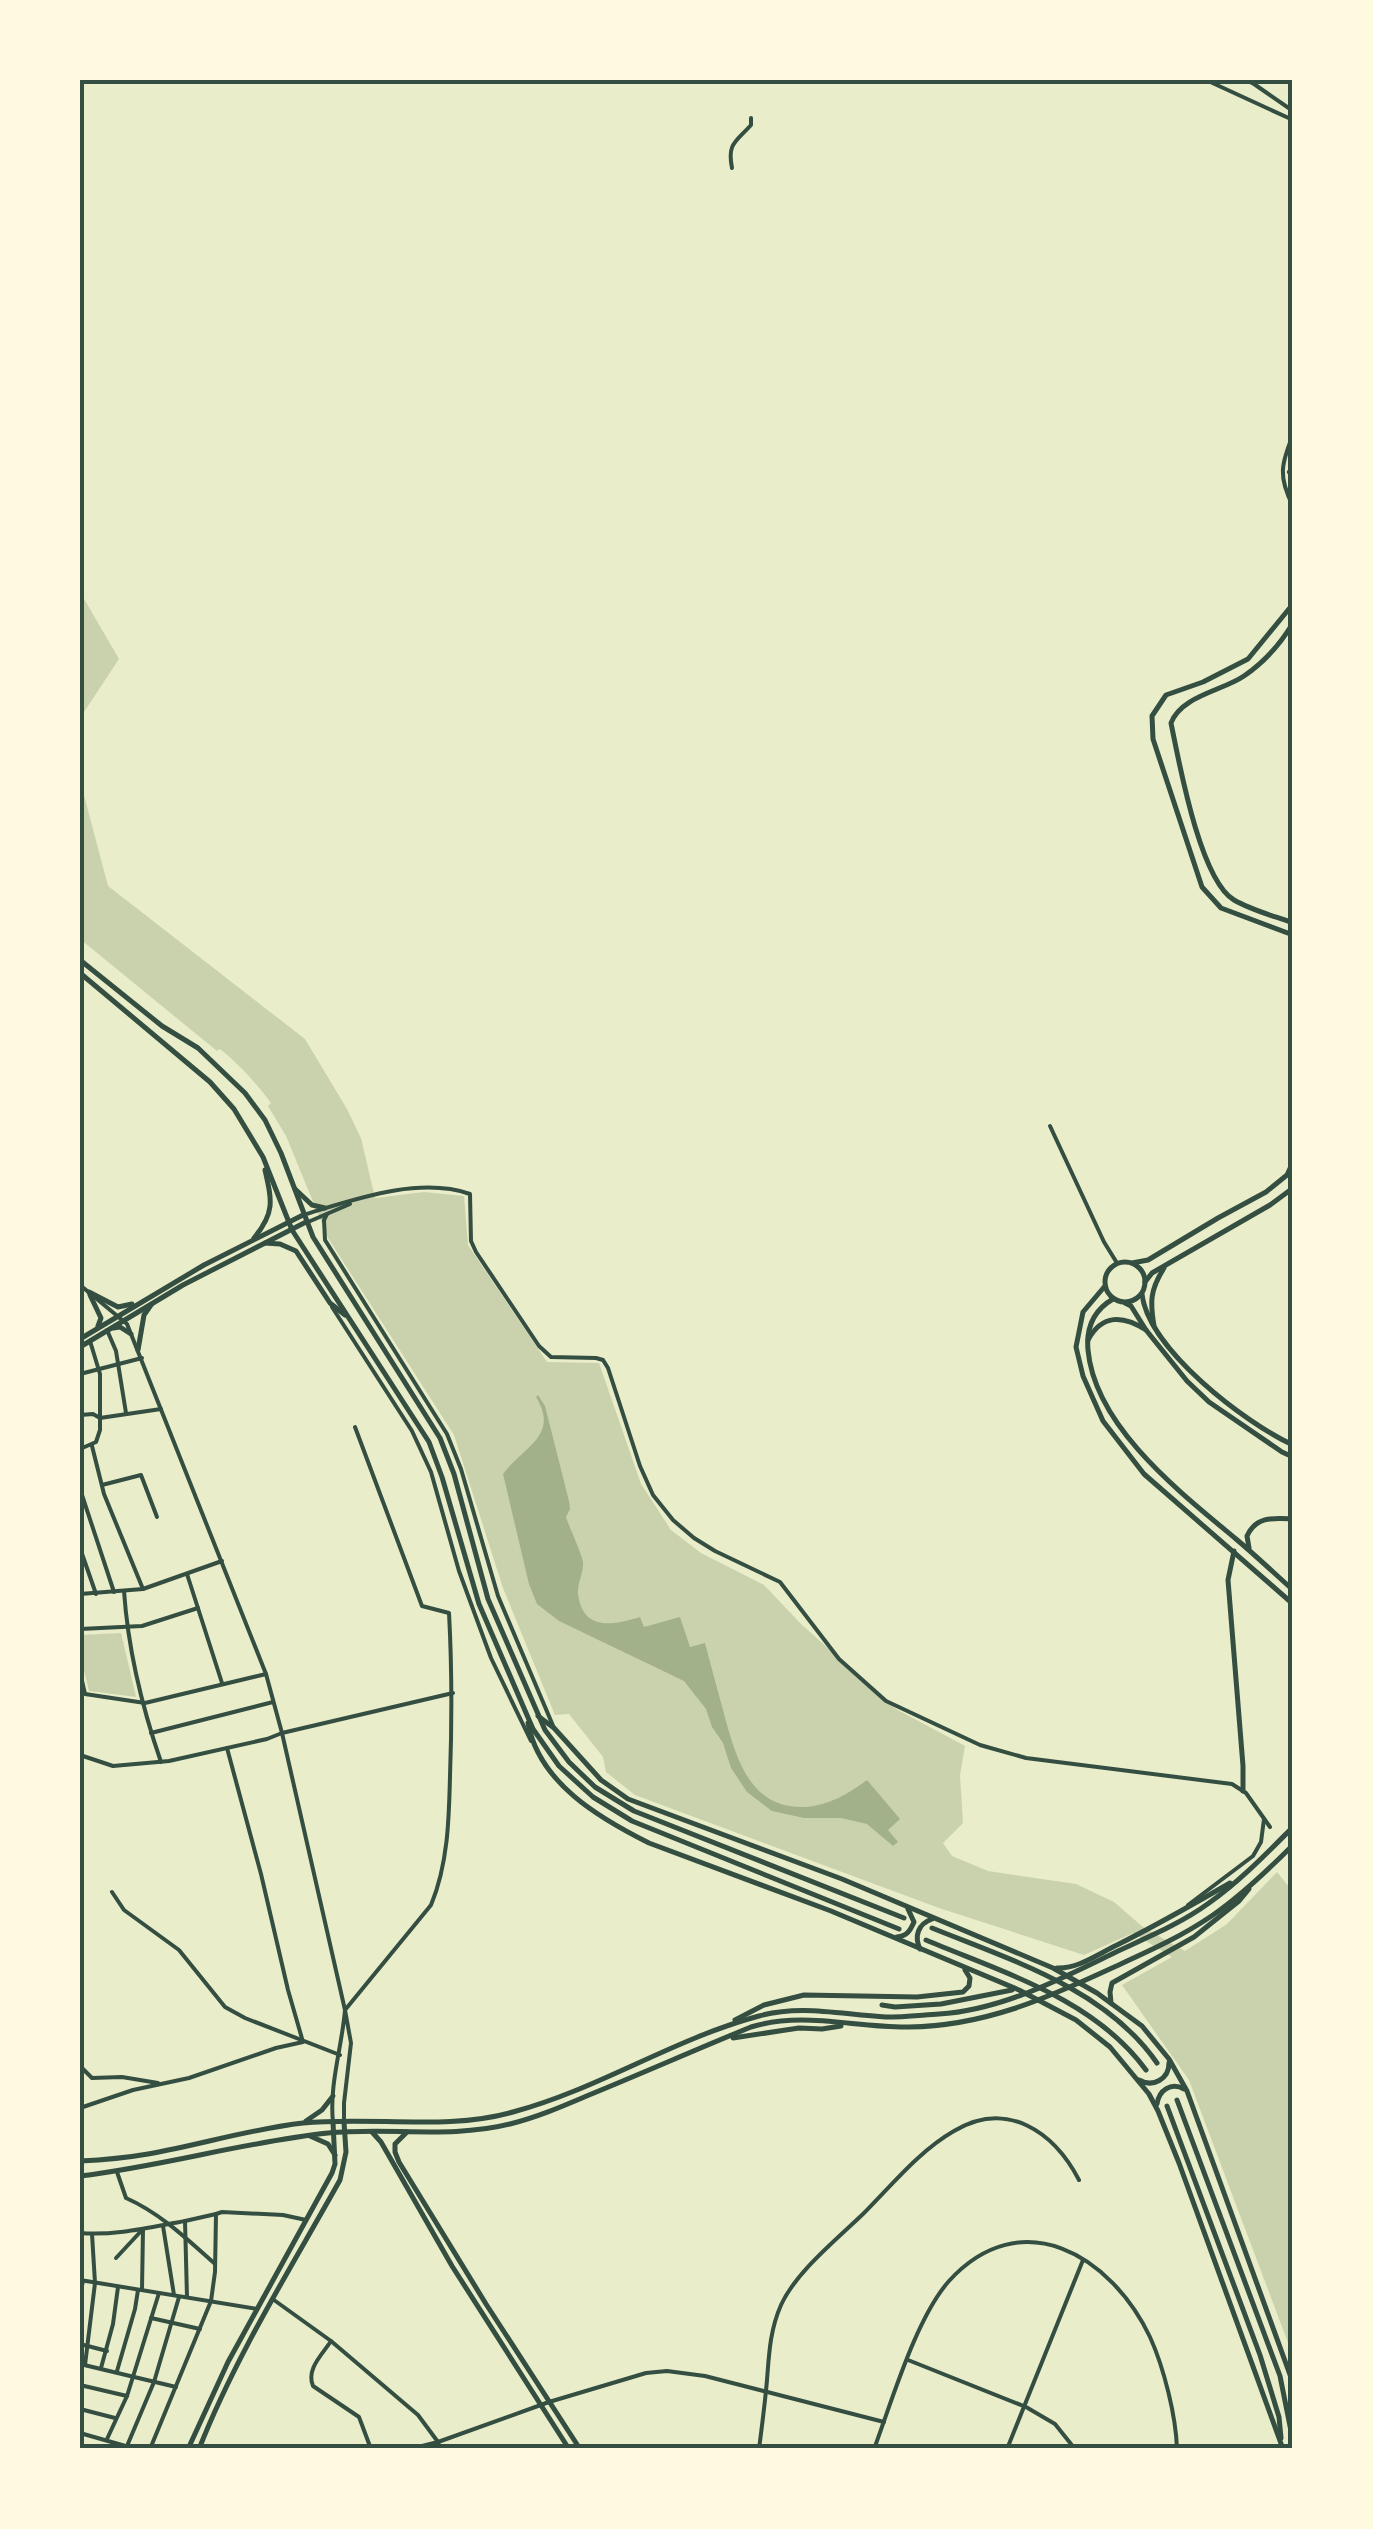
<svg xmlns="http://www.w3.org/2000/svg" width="1373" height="2529" font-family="'IBM Plex Sans',sans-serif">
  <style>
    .green { fill: #cad2ad }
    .water { fill: #a3b18a }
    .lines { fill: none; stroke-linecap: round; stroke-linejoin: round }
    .minor { stroke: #344e41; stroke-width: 4 }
    .tertiary { stroke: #344e41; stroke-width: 4 }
    .secondary { stroke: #344e41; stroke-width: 5 }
    .primary { stroke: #344e41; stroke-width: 5 }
    .motorway { stroke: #344e41; stroke-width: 6 }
    .neatline { fill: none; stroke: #344e41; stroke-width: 4 }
  </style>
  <rect width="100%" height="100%" fill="#e9edc9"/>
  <!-- green -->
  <g class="green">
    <polygon points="80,592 119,659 80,718"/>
    <path d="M80,780L108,886L305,1039L347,1109L361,1138L375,1198L424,1192L464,1196L468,1245L547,1362L599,1363L641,1484L671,1530L701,1553L764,1585L801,1624L896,1709L965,1746L960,1775L963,1823L943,1843L952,1856L988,1871L1076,1884L1114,1902L1143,1927L1185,1951L1227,1924L1277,1872L1293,1892V2356L1189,2080L1122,1985L1172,1957L1133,1933L1084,1955L939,1908L635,1795L606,1772L603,1757L569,1714L555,1715L503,1588L454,1435L328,1238L286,1136L268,1106L271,1103C256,1083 240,1065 220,1049L217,1051L80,939Z"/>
    <polygon points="121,1633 136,1697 89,1691 80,1654 80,1635"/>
  </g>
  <!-- water -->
  <path class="water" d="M538,1395L545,1406L569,1501L570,1509L566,1517C570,1529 581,1552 583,1562C584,1572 577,1584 578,1594C583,1632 614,1625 640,1617L644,1627L680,1617L690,1647L705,1643C711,1666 717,1688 723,1710C735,1754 748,1809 804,1807C828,1806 848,1794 867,1780L900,1819L888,1830L898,1842L893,1846L867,1824L841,1818H804L772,1811L747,1792L731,1768L723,1743L712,1727L706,1709L684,1681L559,1621L537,1604L529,1584L503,1474C523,1447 560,1436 536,1397Z"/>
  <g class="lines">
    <!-- minor -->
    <g class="minor">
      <path d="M732,168C727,143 736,142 751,125V118"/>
      <polyline points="1050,1126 1104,1242 1117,1263"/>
      <polyline points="327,1214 324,1220 325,1240 447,1434 461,1469 498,1596 554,1728"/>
      <polyline points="332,1307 412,1431 431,1472 459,1571 491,1658 531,1741"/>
      <polyline points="107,1330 116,1351 126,1413"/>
      <polyline points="90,1341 100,1374 100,1418 161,1409"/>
      <polyline points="80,1374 142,1358"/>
      <polyline points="80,1415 93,1414 100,1418 100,1430 96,1442 80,1449"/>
      <polyline points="92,1446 104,1494 143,1589"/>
      <polyline points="102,1485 141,1475 157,1517"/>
      <polyline points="80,1489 114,1592"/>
      <polyline points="80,1548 96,1594"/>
      <polyline points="187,1574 222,1683"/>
      <path d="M124,1591C128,1649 142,1707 161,1762"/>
      <polyline points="80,1629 142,1626 198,1608"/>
      <polyline points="80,1672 85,1694 145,1703 266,1674"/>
      <polyline points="151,1733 273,1702"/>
      <polyline points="80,1755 113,1766 169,1761 267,1739 282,1733 453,1693"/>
      <polyline points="112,1892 124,1910 179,1950 225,2007 245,2018 340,2055"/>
      <path d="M345,2010L431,1905C448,1864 449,1819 450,1776C452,1721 452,1668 449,1613L422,1606L355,1427"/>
      <polyline points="80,2066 92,2078 122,2077 158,2083"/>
      <polyline points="80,2108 133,2090 189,2078 276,2048 303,2042 288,1990 261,1874 227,1748"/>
      <path d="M117,2172L126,2198C160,2213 187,2239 215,2264"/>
      <polyline points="163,2226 174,2295"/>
      <path d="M80,2233C115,2236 151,2227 185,2221"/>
      <polyline points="116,2258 143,2229"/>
      <polyline points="80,2280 257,2309"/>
      <polyline points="142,2289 143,2229"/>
      <polyline points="80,2294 83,2281"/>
      <polyline points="187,2297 185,2221 216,2214"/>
      <polyline points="274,2300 331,2341 418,2415 438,2442 549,2402 646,2373 667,2371 705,2376 884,2422"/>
      <polyline points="151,2318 200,2329"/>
      <path d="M331,2341C322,2355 306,2369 313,2386L359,2417L371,2449"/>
      <polyline points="80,2344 107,2351"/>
      <polyline points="908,2360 1026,2407 1055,2424 1075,2449"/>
      <polyline points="80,2364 176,2387"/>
      <polyline points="85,2365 95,2283 92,2234"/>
      <polyline points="101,2368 113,2324 118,2287"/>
      <polyline points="117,2371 135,2309 138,2290"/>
      <polyline points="80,2385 127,2396"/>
      <polyline points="80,2409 115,2418"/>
      <polyline points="80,2433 136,2449"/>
      <polyline points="107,2439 127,2396 159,2293"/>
      <polyline points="127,2446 154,2382 179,2297"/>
      <polyline points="150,2449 211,2301 215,2272 216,2214 222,2212 283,2215 306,2220"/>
      <polyline points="410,2449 438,2442 440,2449"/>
      <path d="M759,2449C762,2426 765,2403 767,2380C769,2354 770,2330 781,2305C796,2272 837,2239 863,2214C891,2186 919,2151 954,2131C1007,2099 1054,2132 1079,2180"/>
      <path d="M874,2449C892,2401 916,2318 949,2281C1021,2202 1111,2255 1150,2337C1164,2368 1176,2416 1177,2449"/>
      <polyline points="1007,2449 1083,2260"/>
    </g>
    <!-- tertiary -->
    <g class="tertiary">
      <polyline points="1206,80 1293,120"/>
      <polyline points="1246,80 1254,84 1293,111"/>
      <path d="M1293,435C1281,464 1278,477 1293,506"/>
      <polyline points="1293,458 1290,472 1293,489"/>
      <path d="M303,1215C353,1200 418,1176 470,1194L471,1241L476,1252L539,1346L551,1357L596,1358L603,1360L608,1368L640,1466L653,1495L673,1520L694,1538L715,1551L780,1582L839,1659L886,1701L980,1745L1026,1758L1232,1784L1246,1793L1270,1827"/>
      <polyline points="308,1222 350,1204"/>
      <polyline points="80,1285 127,1324 266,1674 282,1733 345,2010"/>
      <polyline points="80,1594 143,1589 222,1561"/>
      <polyline points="1291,1862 1293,1865"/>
      <polyline points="1188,1905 1253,1856 1261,1842 1264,1819"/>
      <path d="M333,2122C329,2085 342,2047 345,2010L351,2043L344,2103V2122"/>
    </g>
    <!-- secondary -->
    <g class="secondary">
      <path d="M1142,1294C1148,1349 1245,1423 1293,1445"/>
      <polyline points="1125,1303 1131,1306 1146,1330 1187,1381 1209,1402 1282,1452 1293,1457"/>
      <polyline points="372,2132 381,2142 452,2266 569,2449"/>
      <polyline points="407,2132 395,2144 395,2152 399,2162 486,2304 580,2449"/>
      <polyline points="188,2449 228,2362 332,2173 335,2164 333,2122"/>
      <path d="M199,2449C236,2355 291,2268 340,2180L346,2152L344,2122"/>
    </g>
    <!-- primary -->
    <g class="primary">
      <polyline points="1293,604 1248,659 1203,682 1166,695 1152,716 1153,739 1202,887 1221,908 1293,935"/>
      <path d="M1293,623C1281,643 1263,663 1244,676C1222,691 1181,696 1171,723C1179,762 1200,880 1234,900C1251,910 1274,916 1293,923"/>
      <polyline points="80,960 162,1026 198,1048 245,1093 265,1120 281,1153 313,1237 440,1438 454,1474 488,1599 545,1730 569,1762 595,1787 634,1811 904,1918"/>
      <polyline points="80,973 210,1082 234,1109 263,1157 292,1230 429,1442 442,1477 479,1604 533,1729 559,1766 593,1797 632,1821 899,1929"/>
      <polyline points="295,1189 312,1205 325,1208"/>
      <path d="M254,1238C275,1213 272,1201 265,1170"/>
      <polyline points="265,1243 280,1244 296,1251 330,1303 345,1315"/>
      <circle cx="1125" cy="1282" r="20"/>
      <polyline points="1132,1263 1148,1260 1218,1218 1266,1192 1287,1175 1293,1162"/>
      <polyline points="1145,1282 1152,1273 1270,1205 1293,1188"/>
      <polyline points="1105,1286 1083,1312 1076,1347 1083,1376 1103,1421 1144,1474 1293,1604"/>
      <polyline points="89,1292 118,1307 132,1304"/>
      <polyline points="90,1295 101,1318 98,1326"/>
      <path d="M1113,1299C1094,1310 1086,1328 1088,1350C1095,1427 1181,1493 1236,1539C1255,1555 1274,1573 1293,1590"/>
      <path d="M1154,1326C1150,1302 1150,1290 1164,1268"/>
      <polyline points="113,1328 120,1327 131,1334"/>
      <polyline points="80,1339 204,1265 303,1215"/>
      <path d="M1088,1340C1102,1314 1123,1315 1146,1330"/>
      <polyline points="80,1347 183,1285 306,1222"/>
      <polyline points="138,1350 144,1315 151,1305"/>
      <path d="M1249,1548L1247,1536C1256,1516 1273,1518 1293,1519"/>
      <polyline points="1234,1551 1228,1580 1243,1766 1243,1791"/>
      <polyline points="538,1716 554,1728 601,1780 628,1799 842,1879 1053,1968 1097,1993 1142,2026 1169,2059 1187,2091 1293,2383"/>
      <path d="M528,1723C539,1783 599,1818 649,1843L831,1911L1019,1990L1076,2020L1110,2047L1149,2094L1158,2111L1179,2163L1283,2449"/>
      <path d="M932,1928C1011,1960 1106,1989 1157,2063"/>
      <path d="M897,1937C907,1936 910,1931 914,1922L908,1909"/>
      <path d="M926,1940C1004,1973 1094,1999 1146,2070"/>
      <path d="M920,1949C914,1936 918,1924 932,1919"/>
      <path d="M1057,1968C1078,1969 1098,1954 1117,1945C1155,1926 1192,1905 1230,1883"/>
      <polyline points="1111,2003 1110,1992 1112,1983 1194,1937 1239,1901 1249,1889"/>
      <polyline points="882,2005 895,2007 941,2004 1012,1990"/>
      <polyline points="735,2020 764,2005 804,1995 917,1997 963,1992 969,1986 970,1978 965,1970"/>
      <polyline points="733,2038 799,2028 822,2029 841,2026"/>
      <path d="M1139,2080C1153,2088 1169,2079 1169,2063"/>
      <polyline points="1177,2100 1280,2376 1293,2441"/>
      <path d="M1157,2104C1159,2090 1171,2082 1184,2089"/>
      <polyline points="1167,2106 1260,2355 1279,2417 1281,2438"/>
      <polyline points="306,2121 322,2110 333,2096"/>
      <polyline points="310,2136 328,2144 335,2155"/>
      <path d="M80,2161C102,2160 125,2158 148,2154C200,2145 250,2129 303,2123C371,2116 447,2131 513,2112C599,2089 673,2039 759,2016C802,2004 843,2015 886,2017C904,2017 922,2015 939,2014C1002,2010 1060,1979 1116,1952C1148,1937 1180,1924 1209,1903C1240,1881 1266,1854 1293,1827"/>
      <path d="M80,2176C164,2166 244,2142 328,2133C388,2127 451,2139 510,2124C538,2117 563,2106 589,2095C643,2073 697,2049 751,2027C803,2011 855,2028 909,2027C984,2026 1045,1999 1112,1968C1147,1952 1181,1937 1213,1915C1242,1895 1268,1870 1293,1845"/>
    </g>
    <!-- motorway -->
    <polyline class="motorway" points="1290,472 1293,475"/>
  </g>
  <!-- border -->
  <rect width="1373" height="2529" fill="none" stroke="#fefae0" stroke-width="165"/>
  <rect x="82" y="82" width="1208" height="2364" class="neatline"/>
</svg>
